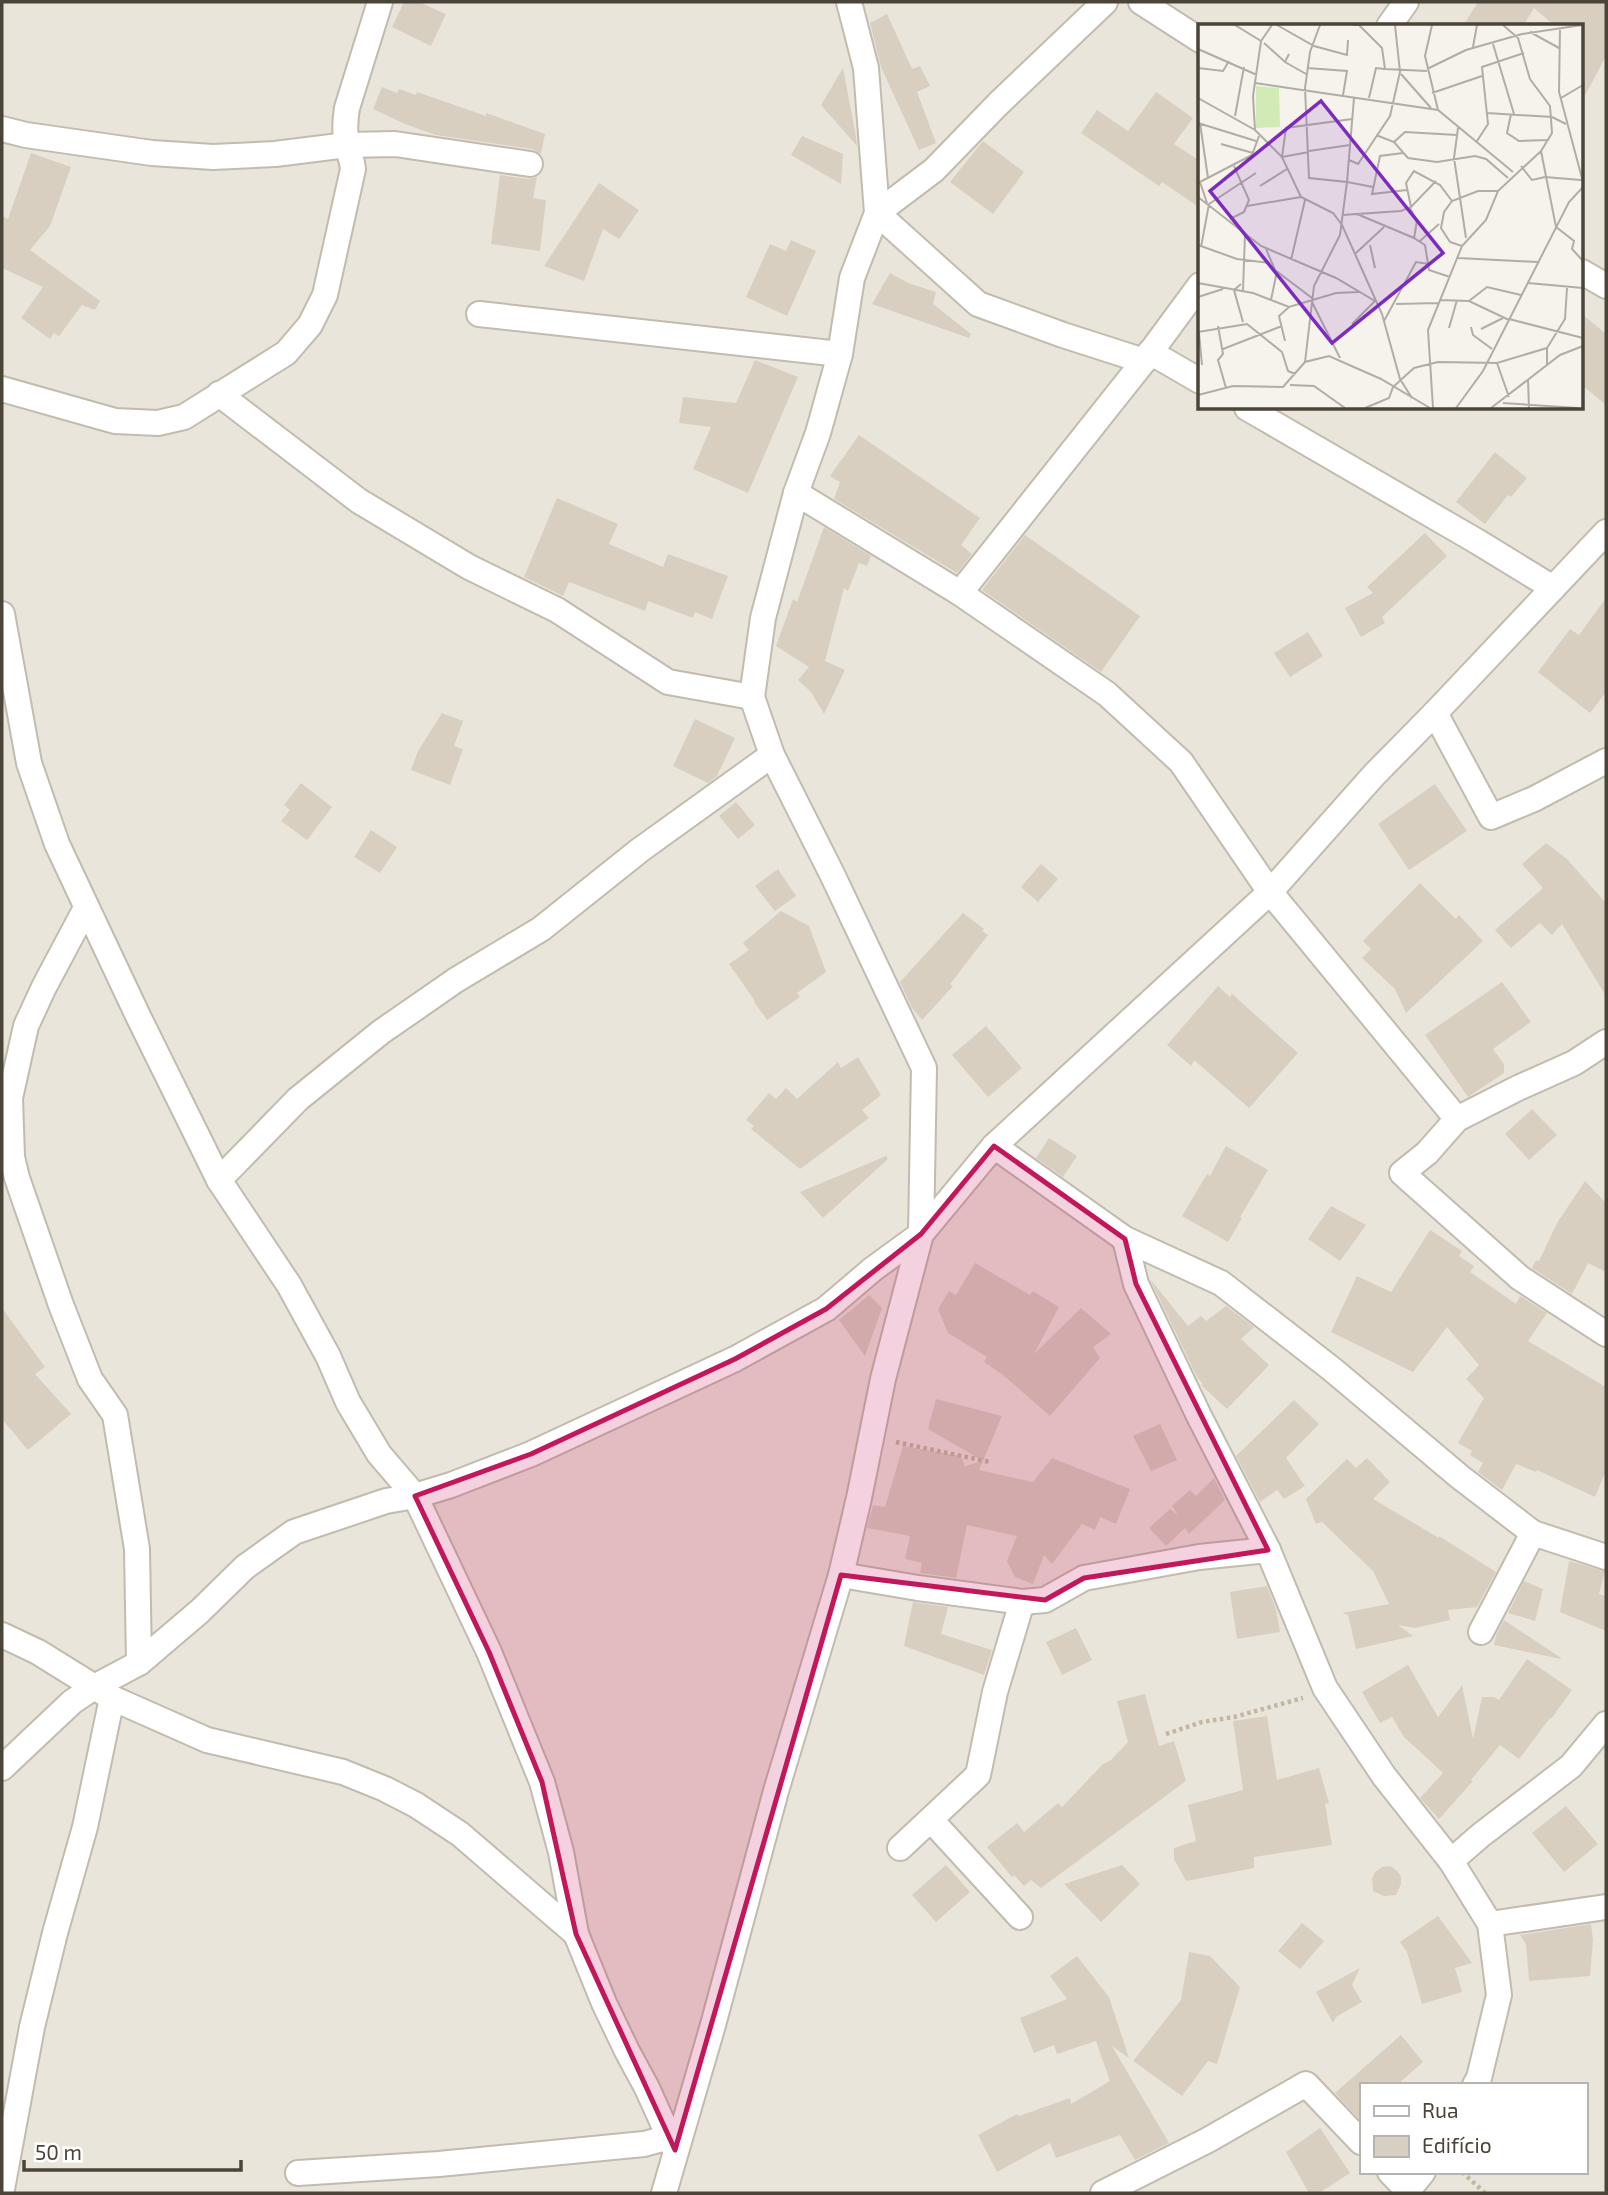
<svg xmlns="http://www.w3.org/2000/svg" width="1608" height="2195" font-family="'Exo 2',sans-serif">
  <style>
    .residential { fill: #eae5da; fill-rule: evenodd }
    .building { fill: #d8cfc1 }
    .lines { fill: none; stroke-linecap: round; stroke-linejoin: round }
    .street-casing { stroke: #c2bbae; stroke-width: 28 }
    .path { stroke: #c4b79f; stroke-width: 4.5; stroke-dasharray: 3.5 3.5; stroke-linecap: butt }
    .street { stroke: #fff; stroke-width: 24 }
    .marked { fill: #c2185b; fill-opacity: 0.2; stroke: #c2185b; stroke-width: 5; stroke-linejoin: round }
    .inset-road { fill: none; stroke: #b2ada4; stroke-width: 2 }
    .view { fill: #7b2cbf; fill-opacity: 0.15; stroke: #7b2cbf; stroke-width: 3.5 }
    .inset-edge { fill: none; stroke: #4b4439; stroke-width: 3.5 }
  </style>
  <rect width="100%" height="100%" fill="#f6f3ec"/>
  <!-- residential -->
  <path class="residential" d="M2,2H1606V2193H2ZM1200,26H1582V408H1200ZM1361,2085H1585V2172H1361Z"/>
  <!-- building -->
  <g class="building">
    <polygon points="404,2 419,2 446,14 431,46 392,27"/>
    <polygon points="1478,2 1606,2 1606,56 1582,101 1582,26 1555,26 1534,8 1523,26 1463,26"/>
    <polygon points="887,14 912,69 920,66 930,86 917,92 936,143 919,150 881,67 870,23"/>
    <polygon points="843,68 856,137 857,146 821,105"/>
    <polygon points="382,87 397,93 399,89 416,95 417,92 486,116 486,113 545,134 541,154 532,149 436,135 405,124 373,109"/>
    <polygon points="1156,92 1193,118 1174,144 1200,161 1200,208 1162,182 1159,186 1081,133 1097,110 1128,131"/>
    <polygon points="802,136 843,154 841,184 791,155"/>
    <polygon points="983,141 1024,172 993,214 950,182"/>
    <polygon points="31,153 71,167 50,226 30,250 100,301 95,310 82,305 59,336 54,333 50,339 21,318 43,287 2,268 2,216 8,219"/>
    <polygon points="500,175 528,179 537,177 533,198 546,200 540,251 491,244"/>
    <polygon points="599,183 639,210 619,239 603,229 584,281 544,266"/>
    <polygon points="791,240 816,251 787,316 746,297 770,244 786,251"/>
    <polygon points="890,273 908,283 936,292 933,304 971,334 969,338 872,304"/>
    <polygon points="1582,314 1606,334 1606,405 1582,385"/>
    <polygon points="755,360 798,377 748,493 693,469 711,427 679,423 683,397 736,403"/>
    <polygon points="859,435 980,518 961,545 972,554 957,573 834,499 840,482 830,476"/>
    <polygon points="1495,452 1527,478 1511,497 1508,495 1485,524 1456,502"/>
    <polygon points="557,498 618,524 609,544 663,567 668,554 728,576 712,619 695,612 693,618 648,601 645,611 569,582 563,596 524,577"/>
    <polygon points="824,527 871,556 867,566 859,563 848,591 844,588 825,661 845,670 824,714 811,692 798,680 809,667 776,646 793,599 797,602"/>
    <polygon points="1425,533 1447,556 1382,617 1385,623 1361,637 1345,608 1373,593 1367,587"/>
    <polygon points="1025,535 1140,616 1101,672 982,590"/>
    <polygon points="1606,598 1606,692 1590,713 1538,672 1570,629 1579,635"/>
    <polygon points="1308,632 1323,656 1290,677 1274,653"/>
    <polygon points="442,713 463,721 454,746 463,749 450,785 411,770 418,751"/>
    <polygon points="695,719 735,738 717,776 708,783 673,766"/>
    <polygon points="301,783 332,807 307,840 281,821 290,810 284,805"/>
    <polygon points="1435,784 1467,831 1409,870 1378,824"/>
    <polygon points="736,802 755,825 738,839 719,816"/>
    <polygon points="371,830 397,847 380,873 354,857"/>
    <polygon points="1546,843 1567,859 1606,903 1606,996 1562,924 1552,935 1540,923 1511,948 1495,930 1543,888 1522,864"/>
    <polygon points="1041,864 1058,879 1038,902 1021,887"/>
    <polygon points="778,869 796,896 775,911 755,886"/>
    <polygon points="1420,883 1456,919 1459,915 1483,941 1406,1013 1395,989 1362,958 1371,949 1363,941"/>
    <polygon points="781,911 809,926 826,972 797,993 800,997 767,1020 754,1002 755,1001 729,964 749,950 743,943"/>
    <polygon points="963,913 984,929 982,931 988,935 950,984 953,986 922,1020 912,1008 900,982"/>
    <polygon points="1502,982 1531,1022 1493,1049 1504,1064 1504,1073 1468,1097 1425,1035"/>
    <polygon points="1218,986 1230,997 1232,994 1298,1053 1249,1108 1194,1060 1191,1066 1167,1045"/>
    <polygon points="986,1026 1022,1068 988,1097 952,1055"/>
    <polygon points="858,1057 881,1095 862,1110 869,1118 800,1169 751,1129 754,1126 746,1120 769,1093 776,1099 786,1088 797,1099 838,1062 841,1068"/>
    <polygon points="1532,1109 1557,1135 1529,1160 1505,1134"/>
    <polygon points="1049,1138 1077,1156 1063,1177 1036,1158"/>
    <polygon points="1226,1146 1268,1170 1240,1217 1242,1218 1228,1242 1182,1216 1207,1174 1210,1176"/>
    <polygon points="886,1156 888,1159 823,1218 800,1192"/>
    <polygon points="1585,1181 1606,1203 1606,1272 1588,1263 1572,1294 1532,1268 1536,1260 1539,1261 1557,1223"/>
    <polygon points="1331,1206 1366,1225 1340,1261 1308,1239"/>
    <polygon points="1430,1230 1462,1251 1459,1256 1474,1266 1470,1272 1516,1304 1520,1296 1547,1313 1528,1341 1606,1387 1606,1471 1595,1497 1537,1470 1536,1472 1516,1464 1502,1490 1478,1472 1483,1463 1470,1455 1472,1451 1458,1443 1484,1398 1466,1379 1479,1365 1447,1327 1413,1372 1331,1332 1357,1276 1391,1292"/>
    <polygon points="975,1263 1030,1295 1033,1291 1059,1307 1034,1354 1081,1308 1111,1334 1093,1347 1100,1358 1050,1416 1003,1375 984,1362 987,1357 948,1333 938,1309 949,1291 956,1295"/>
    <polygon points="1150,1279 1188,1326 1201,1316 1206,1321 1226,1306 1254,1327 1241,1339 1269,1365 1227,1409 1201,1385 1203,1384 1197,1377"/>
    <polygon points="869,1295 882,1308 865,1356 839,1320"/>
    <polygon points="2,1308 45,1367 35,1374 71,1414 28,1450 2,1419"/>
    <polygon points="936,1399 1002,1416 983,1461 928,1429"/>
    <polygon points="1294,1400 1319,1424 1286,1458 1305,1486 1284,1499 1277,1490 1260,1502 1236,1456"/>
    <polygon points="1160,1424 1177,1460 1151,1471 1133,1436"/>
    <polygon points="903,1446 961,1456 965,1466 983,1461 979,1470 1033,1482 1052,1458 1130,1489 1116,1524 1100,1517 1095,1530 1082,1524 1052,1564 1044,1555 1033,1584 1015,1577 1007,1561 1017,1536 967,1525 956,1578 920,1573 922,1563 905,1559 910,1536 867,1528 873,1505 885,1507"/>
    <polygon points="1367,1458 1390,1482 1373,1499 1439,1538 1439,1536 1496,1572 1477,1607 1448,1610 1450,1620 1415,1628 1398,1625 1413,1636 1356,1649 1348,1615 1342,1613 1389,1604 1373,1571 1322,1522 1316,1524 1306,1499 1347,1459 1356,1468"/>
    <polygon points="1214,1478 1225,1500 1189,1534 1185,1528 1166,1546 1149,1528 1170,1509 1178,1515 1172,1506 1190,1490 1196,1496"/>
    <polygon points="1569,1561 1605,1571 1599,1594 1606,1596 1606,1631 1560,1612"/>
    <polygon points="1524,1581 1543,1589 1535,1621 1508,1613"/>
    <polygon points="1267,1586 1276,1609 1280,1632 1237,1639 1230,1592"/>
    <polygon points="913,1602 948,1607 941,1634 992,1650 984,1675 904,1646"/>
    <polygon points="1504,1620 1561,1658 1561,1659 1494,1645 1496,1635"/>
    <polygon points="1076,1628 1092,1660 1062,1675 1046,1642"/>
    <polygon points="1527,1659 1572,1690 1551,1719 1550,1718 1519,1759 1500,1745 1471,1780 1473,1781 1439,1819 1420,1798 1443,1773 1404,1737 1392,1717 1380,1723 1362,1692 1408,1665 1438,1717 1462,1685 1473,1739 1482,1697 1494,1697 1499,1700"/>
    <polygon points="1145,1694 1159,1746 1174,1741 1186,1781 1041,1888 1031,1880 1024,1886 1014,1875 1012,1877 987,1847 1017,1823 1024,1832 1058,1803 1062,1807 1103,1764 1111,1760 1128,1742 1117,1701"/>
    <polygon points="1267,1716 1277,1780 1319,1768 1329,1803 1325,1804 1332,1845 1254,1857 1254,1868 1186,1881 1174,1859 1174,1848 1196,1841 1188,1805 1243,1790 1233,1721"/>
    <polygon points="1566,1806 1598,1844 1564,1872 1532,1833"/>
    <polygon points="946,1865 970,1892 936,1922 912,1895"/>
    <polygon points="1122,1865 1140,1884 1101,1922 1064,1884"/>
    <polygon points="1390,1866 1396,1870 1401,1876 1401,1884 1396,1895 1384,1896 1373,1891 1372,1879 1375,1872 1382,1867"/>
    <polygon points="1438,1916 1472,1963 1455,1968 1462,1992 1422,2004 1407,1952 1400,1942"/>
    <polygon points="1302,1923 1324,1941 1300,1969 1278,1951"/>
    <polygon points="1591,1924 1593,1940 1590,1976 1529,1981 1526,1944 1520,1935"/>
    <polygon points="1189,1952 1210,1956 1240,1987 1217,2064 1208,2061 1182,2096 1133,2061 1181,2000"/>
    <polygon points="1077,1956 1109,1997 1129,2058 1112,2046 1169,2143 1135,2160 1120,2135 1056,2158 1050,2143 997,2172 978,2135 1017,2114 1019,2116 1070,2098 1071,2104 1110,2081 1096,2041 1057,2054 1054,2045 1034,2053 1020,2018 1067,1999 1050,1976"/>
    <polygon points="1360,1968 1352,1985 1362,2002 1336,2017 1333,2023 1316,1992"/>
    <polygon points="1401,2035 1423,2062 1397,2085 1361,2085 1361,2121 1335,2093"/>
    <polygon points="1320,2128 1350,2173 1319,2193 1309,2193 1286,2152"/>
  </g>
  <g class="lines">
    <!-- street casing -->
    <g class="street-casing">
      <g id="street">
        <polyline points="1105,2 998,104 934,170 877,213 978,304 1063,335 1144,361"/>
        <polyline points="1141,2 1200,40"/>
        <polyline points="1389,26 1406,2"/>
        <polyline points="2,129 26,135 152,153 213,157 275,154 347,145 395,144 530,164"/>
        <polyline points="1582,272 1606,286"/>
        <polyline points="479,314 840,354"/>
        <polyline points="1150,352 1200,381"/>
        <path d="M2,389L115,421L158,423L184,417L286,353L310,325L325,295L353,169C352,159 349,154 347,145C344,132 345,120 347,108L380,2"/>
        <polyline points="219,394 359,501 469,567 557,610 668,682 752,697"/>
        <polyline points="1247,408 1478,542 1553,588"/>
        <polyline points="796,493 960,593"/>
        <polyline points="2,614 29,763 57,844 139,1018 219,1180 289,1285 328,1356 348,1402 379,1454 415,1496 489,1652 542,1782 561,1852 576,1934 604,2003 627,2051 647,2088 675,2150"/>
        <polyline points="1435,713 1491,817 1534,799 1606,761"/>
        <polyline points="86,908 44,987 26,1026 10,1098 12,1157 17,1178 61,1305 90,1379 115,1415 137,1549 139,1663"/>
        <polyline points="1606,1042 1574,1063 1518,1088 1457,1119 1427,1153 1402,1173 1520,1278 1606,1334"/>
        <polyline points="1457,1119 1270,892 1374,775 1435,713 1606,532"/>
        <polyline points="994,1146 1125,1239 1221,1283 1333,1370 1460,1477 1533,1533 1606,1557"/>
        <polyline points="219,1180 298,1099 381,1032 456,980 541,929 640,850 772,755"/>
        <polyline points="1125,1239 1136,1284 1199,1416 1268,1550 1325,1688 1384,1776 1451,1861"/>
        <polyline points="841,1575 918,1588 1022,1602 1045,1600 1084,1578 1199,1557 1268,1550"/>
        <polyline points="1481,1632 1533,1533"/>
        <polyline points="2,1635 38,1652 112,1698 207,1740 343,1772 385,1789 416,1805 460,1834 576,1934"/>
        <polyline points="2,1768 72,1702 94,1687 139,1663 200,1611 245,1567 294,1532 386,1501 415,1496 451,1485 531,1454 735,1359 826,1309 873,1269 921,1234 994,1146 1270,892 1181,762 1107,694 960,593 1144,361 1200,285"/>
        <polyline points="931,1820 1020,1917"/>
        <polyline points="900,1848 978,1775 995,1692 1022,1602"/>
        <polyline points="1490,1924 1606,1907"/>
        <polyline points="1475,2085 1479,2078 1499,1995 1490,1924 1451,1861 1481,1835 1571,1766 1606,1724"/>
        <polyline points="1390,2172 1408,2191"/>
        <polyline points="298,2173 439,2164 644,2144 670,2137"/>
        <polyline points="2,2189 32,2027 55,1933 85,1827 112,1698"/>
        <polyline points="664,2193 713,2025 776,1791 841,1575 859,1498 883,1379 921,1234 924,1068 832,874 772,755 752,697 763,618 796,493 818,433 840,354 852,278 877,213 866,68 849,2"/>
        <polyline points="1103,2193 1208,2140 1306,2084 1361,2142"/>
        <polyline points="1406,2193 1423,2172"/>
      </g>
    </g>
    <!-- path -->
    <g class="path">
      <polyline points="896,1442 990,1462"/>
      <polyline points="1166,1734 1202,1722 1234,1717 1303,1698"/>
      <polyline points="1462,2172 1485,2193"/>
    </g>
    <!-- street -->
    <use href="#street" class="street"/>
  </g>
  <!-- marked area -->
  <path class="marked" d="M994,1146L1125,1239L1136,1284L1268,1550L1084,1578L1045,1600L841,1575L675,2150L576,1934L542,1782L489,1652L415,1496L531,1454L735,1359L826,1309L921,1234Z"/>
  <!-- overview -->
  <g transform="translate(1198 24)">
    <rect width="385" height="385" fill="#f6f3ec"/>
    <path d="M58,62L81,64L82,103L58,104Z" fill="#d2eab5"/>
    <path class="inset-road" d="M37,1L63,17M74,1L63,17L55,72L57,106L84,133L103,173L135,189L144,201L184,290L202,355L214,374M79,1L116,22L149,31L150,16M154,1H161L184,24L187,45L229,47M234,1L227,32L240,86M362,4L361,68L385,158M332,8L361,24M66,19L87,38L91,30M295,20L316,90M275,23L279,1M0,25L59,51M87,38L108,50M0,44L25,47L31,37M109,44L149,47L145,71M229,45L268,26L324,10L384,1M203,50L233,84M57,59L240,86L315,148M234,69L284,52M0,74L57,106M156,74L149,158L175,163M171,74L178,44L186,45M363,74L385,61M289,89L354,93L368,100M313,90L309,109L321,117L351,116M37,92L46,43M0,99L58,117M2,99L10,154M260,104L256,134L268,214M178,111L196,118L210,134L239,138L277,132L288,135L310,154M279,117L290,100L284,43L326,29M196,118L207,108L259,111M23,120L55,129M111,127L152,121M343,127L358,203L376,217L374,225L385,237M111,128L84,133L88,104L154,95M205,129L182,132L174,170L209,166M151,136L160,140L192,92L202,48L197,1M323,142L334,156L347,153L383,156M2,158L9,179M0,159L54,131L61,112M62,162L89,145M0,173L63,222L138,254L177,277M49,182L103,173M213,183L208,159L216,147L242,161L254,177M212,184L219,197L216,214L227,221L231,246L252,253M159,190L216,214M144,191L203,187L213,183L238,157M32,195L46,188L51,176L36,142M222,217L241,200M0,221L39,235L72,239M172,221L177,244M264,222L252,218L243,204L246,188L254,177L280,167H300M3,223L11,180L58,149M68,225L77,246L114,274M158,229L186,203M260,234L340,238M93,236L107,176M0,259L55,269L91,283L138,269L160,268M330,259L385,264M43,260L36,266L45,298M45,267L47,210M0,273L25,265M73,276L79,247M242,276L271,277L311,296M271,277L289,263L323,271M114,278L142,334M198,280L241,279M311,295L385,314M186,297L218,238L231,240M154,300L177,277M20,302L25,330L20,336L28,364M273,303L275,311L294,325M251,304L259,276M283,305L305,294M0,308L49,300L84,328L90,347L97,350M1,309L4,341M87,317L81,292L91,283M25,325L84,302M107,338L116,262L142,211L149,158L111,154L107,64L112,28L122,1M299,339L311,373M349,340V324L367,295L369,264M330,356L331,384M92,361L116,362L147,384M0,371L35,362L85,363L107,338L131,332L183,355L232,384M305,379L380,384M167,384L191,374L195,363L216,344L240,338L299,339L349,324M235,384L230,306L264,222L288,196L300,167L343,127L354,109L352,82L332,55L320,14L305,1M258,384L285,347L371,178L385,163M293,384L362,331L385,322"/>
    <path class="view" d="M123,77L245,229L134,319L12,167Z"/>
    <rect width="385" height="385" class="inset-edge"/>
  </g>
  <!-- border -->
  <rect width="1608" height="2195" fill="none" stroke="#4b4439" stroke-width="7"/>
  <!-- legend -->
  <rect x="1360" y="2083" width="228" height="91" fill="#ffffff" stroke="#b7b4b0" stroke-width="2"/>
  <rect x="1374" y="2106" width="35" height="10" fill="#ffffff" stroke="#b7b4b0" stroke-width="2"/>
  <text x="1422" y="2118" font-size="21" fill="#4b4439">Rua</text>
  <rect x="1374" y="2136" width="35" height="21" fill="#d8cfc1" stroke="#b7b4b0" stroke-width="2"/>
  <text x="1422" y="2153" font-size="21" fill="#4b4439">Edifício</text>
  <!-- scale -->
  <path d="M24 2160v10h217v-10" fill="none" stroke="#4b4439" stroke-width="3.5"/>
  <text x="35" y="2160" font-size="21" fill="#4b4439" stroke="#ffffff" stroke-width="5" paint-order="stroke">50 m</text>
</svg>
